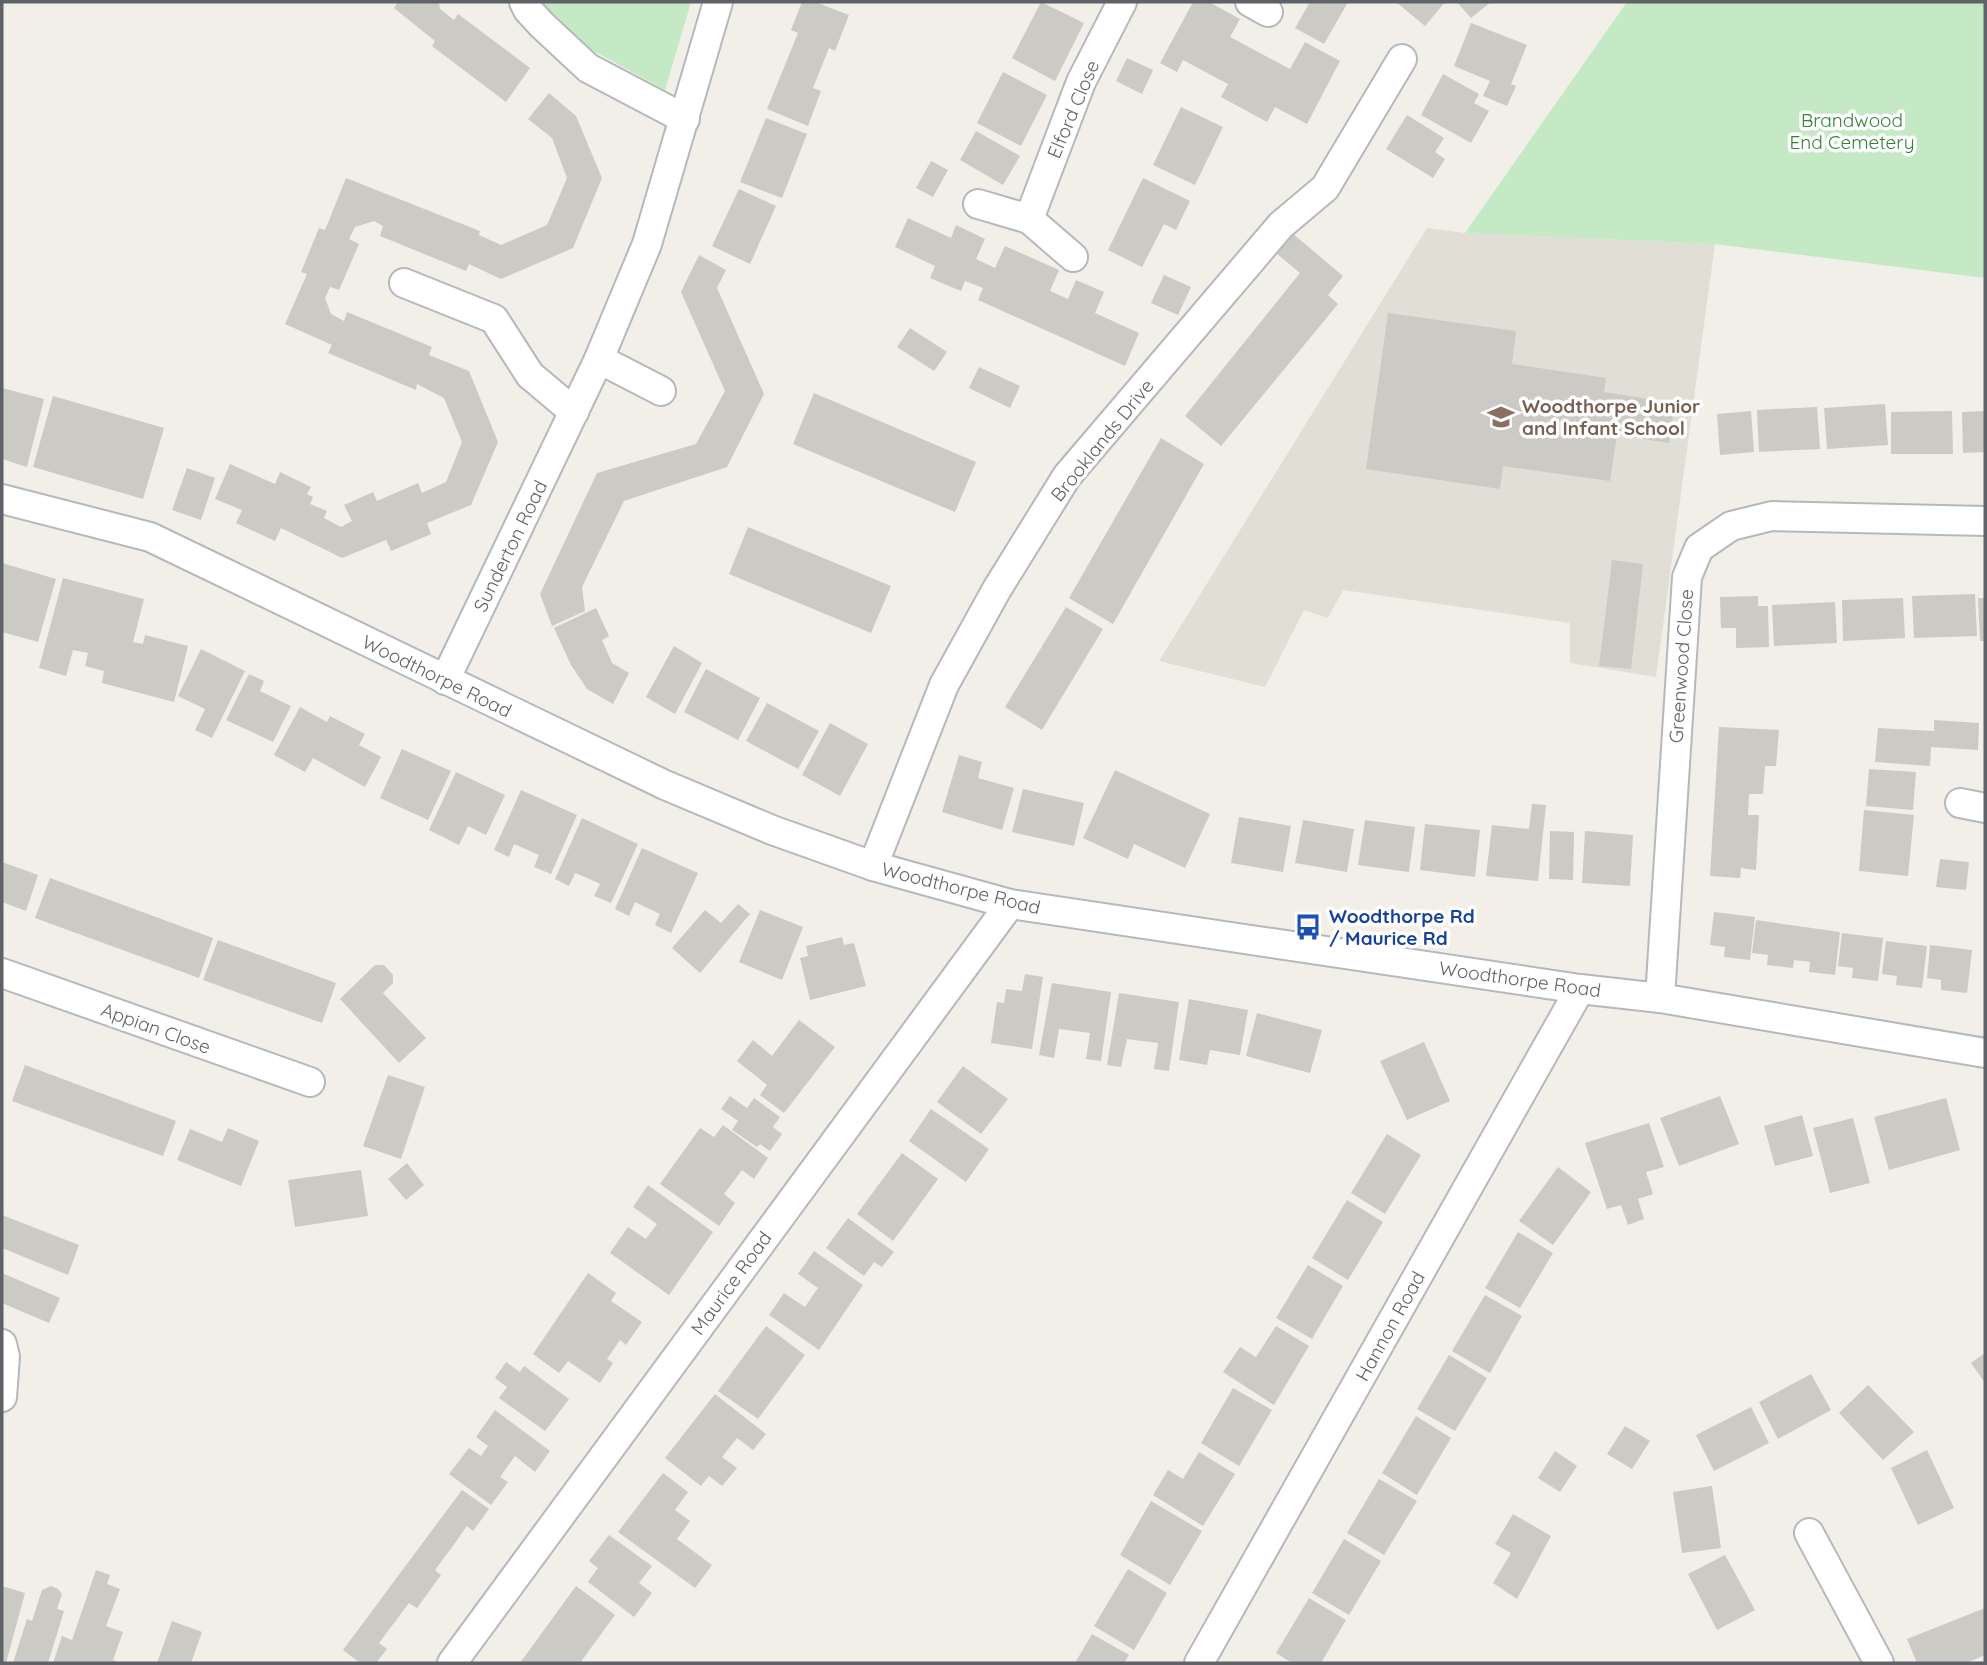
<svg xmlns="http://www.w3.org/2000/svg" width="1987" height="1665" font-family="Quicksand,sans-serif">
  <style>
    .education { fill: #e1ded6 }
    .green { fill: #c5e8c5 }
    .building { fill: #cccac5 }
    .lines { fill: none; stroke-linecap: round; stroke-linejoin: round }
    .street-casing { stroke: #b5b8bc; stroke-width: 32 }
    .street { stroke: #fff; stroke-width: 28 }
    .labels { text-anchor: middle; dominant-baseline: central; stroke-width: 7; stroke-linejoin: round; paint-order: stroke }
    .street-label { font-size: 19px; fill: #5f6368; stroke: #fff }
    .park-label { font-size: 19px; fill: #348238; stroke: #fff }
    .education-label { font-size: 19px; font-weight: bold; fill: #785e54; stroke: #fff; text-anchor: start }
    .transit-label { font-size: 19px; font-weight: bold; fill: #164399; stroke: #fff; text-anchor: start }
  </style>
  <rect width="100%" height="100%" fill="#f1efe8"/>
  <!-- education -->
  <polygon class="education" points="1427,228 1465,233 1715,244 1656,677 1570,663 1570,623 1343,590 1328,618 1304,610 1265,687 1159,661"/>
  <!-- green -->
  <g class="green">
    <polygon points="538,2 691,2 665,90 592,50"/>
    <polygon points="1627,2 1985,2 1985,278 1715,244 1465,233"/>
  </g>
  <!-- building -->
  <g class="building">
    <polygon points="398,2 439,2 440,9 454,20 458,14 530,68 506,102 432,46 435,41 394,8"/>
    <polygon points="802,2 815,2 849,15 835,51 829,48 813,88 821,91 808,126 767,109 798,33 791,30"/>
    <polygon points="1041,2 1084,23 1055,81 1012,58"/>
    <polygon points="1193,2 1209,2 1240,19 1230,37 1290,69 1305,42 1340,61 1307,124 1275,107 1267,122 1221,97 1228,84 1183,60 1177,72 1160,63"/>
    <polygon points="1310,2 1348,2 1324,44 1295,28"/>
    <polygon points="1396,2 1445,2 1425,26"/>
    <polygon points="1457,2 1491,2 1471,18"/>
    <polygon points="1471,23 1527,45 1511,84 1516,86 1507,106 1483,96 1490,81 1454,66"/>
    <polygon points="1127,58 1153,70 1142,94 1116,81"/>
    <polygon points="1003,72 1047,95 1021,146 977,123"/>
    <polygon points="1443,74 1479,94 1474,103 1489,111 1471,143 1421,115"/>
    <polygon points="549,93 576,116 602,178 573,248 501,279 469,264 466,271 380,236 383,226 374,221 355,227 349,239 359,244 339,290 330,287 325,298 331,314 344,321 347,312 432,347 429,355 469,371 498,442 471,505 427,523 431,534 391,551 386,540 342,558 281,528 275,541 236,523 242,510 215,499 230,464 275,484 280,472 311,487 307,494 313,497 310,504 327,511 324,518 341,527 352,521 344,505 373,492 377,501 418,483 422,493 446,482 462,442 444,398 417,384 416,390 328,353 332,345 285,324 307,274 301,272 319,228 325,230 346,178 480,231 479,235 501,245 547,225 567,178 552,138 528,119"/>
    <polygon points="1181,107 1223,127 1195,185 1153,165"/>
    <polygon points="1407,115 1444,138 1435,152 1445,159 1433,178 1386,149"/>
    <polygon points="766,118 807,134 782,198 740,182"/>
    <polygon points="976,131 1020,156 1003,185 960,160"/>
    <polygon points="931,161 948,170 933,197 916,188"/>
    <polygon points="1143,178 1190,201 1176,230 1164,224 1142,267 1108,250"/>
    <polygon points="739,189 776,206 750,264 712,246"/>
    <polygon points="908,218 951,238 956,225 985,239 976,259 995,268 1005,246 1059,270 1050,291 1068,299 1076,280 1104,292 1095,313 1139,333 1125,366 978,300 983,288 965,281 961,291 930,278 935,266 895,247"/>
    <polygon points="1292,233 1343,276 1328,295 1338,304 1221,446 1185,416 1300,273 1276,253"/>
    <polygon points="699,255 726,270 717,288 764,394 727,467 624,501 582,587 585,611 552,626 540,594 597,473 696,444 725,391 681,292"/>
    <polygon points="1164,275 1191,287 1178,315 1151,303"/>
    <polygon points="1388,313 1516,331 1512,364 1606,378 1604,392 1675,403 1669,443 1617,435 1610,481 1503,466 1500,489 1366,469"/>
    <polygon points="910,328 947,352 934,371 897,347"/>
    <polygon points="979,367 1020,386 1010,408 969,388"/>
    <polygon points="2,388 44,399 27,467 2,459"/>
    <polygon points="814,393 976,462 955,512 793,444"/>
    <polygon points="53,396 164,428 143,499 33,467"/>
    <polygon points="1885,404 1888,445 1827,449 1824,408"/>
    <polygon points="1817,407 1820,449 1759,452 1757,410"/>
    <polygon points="1751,411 1754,452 1720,455 1717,414"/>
    <polygon points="1952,411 1953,454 1891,454 1891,412"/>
    <polygon points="1985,411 1985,452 1963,453 1962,412"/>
    <polygon points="1161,438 1204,464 1113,624 1069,598"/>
    <polygon points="187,468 215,478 201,520 172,510"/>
    <polygon points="748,527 891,586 871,633 729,574"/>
    <polygon points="1612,560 1643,564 1631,669 1599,666"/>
    <polygon points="2,563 56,579 38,642 2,632"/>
    <polygon points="63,578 144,599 133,642 143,644 145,635 188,646 174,702 102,683 104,671 85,666 88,653 73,650 66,676 39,668"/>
    <polygon points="1975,594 1977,636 1914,638 1912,596"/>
    <polygon points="1758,596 1758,606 1768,606 1769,647 1736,648 1736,628 1721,628 1720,597"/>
    <polygon points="1903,598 1905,638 1843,641 1842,600"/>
    <polygon points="1978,598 1985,598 1985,641 1980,641"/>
    <polygon points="1835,602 1837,643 1774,646 1772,605"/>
    <polygon points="1066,607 1103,629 1042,730 1005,707"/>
    <polygon points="596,608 609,636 602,640 612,663 629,673 613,704 587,689 571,665 554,628"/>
    <polygon points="674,646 702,663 675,714 646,697"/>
    <polygon points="201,649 245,671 212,738 195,730 205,709 178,696"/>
    <polygon points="706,669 760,698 738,740 684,712"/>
    <polygon points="249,674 264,681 260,691 291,706 273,742 226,720"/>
    <polygon points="767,703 819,731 798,769 746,741"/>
    <polygon points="300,707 327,722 330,716 365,734 359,745 381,757 365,787 313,758 305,772 274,755"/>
    <polygon points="1934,720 1979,723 1978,750 1931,747 1930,766 1875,762 1878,728 1934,731"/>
    <polygon points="830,723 868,744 840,796 802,775"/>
    <polygon points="1719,727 1779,730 1776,766 1765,766 1763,794 1749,794 1748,815 1759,815 1756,870 1741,868 1740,878 1710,876"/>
    <polygon points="402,749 451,771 428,820 380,798"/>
    <polygon points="959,755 982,762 978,778 1014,788 1002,830 942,812"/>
    <polygon points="1869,769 1916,772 1913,810 1866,806"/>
    <polygon points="1115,770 1210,814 1185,868 1134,844 1128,859 1083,838"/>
    <polygon points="456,772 505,795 486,835 468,826 459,845 429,830"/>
    <polygon points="1023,789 1084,803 1074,846 1012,832"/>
    <polygon points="521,790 577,815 551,874 534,867 539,855 514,844 509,857 494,850"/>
    <polygon points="1532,804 1546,805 1538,881 1486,876 1492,825 1529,829"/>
    <polygon points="1864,810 1914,815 1908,876 1859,871"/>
    <polygon points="1239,817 1291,826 1283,872 1231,863"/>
    <polygon points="582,818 638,844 611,903 594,896 600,884 587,878 575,873 569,886 555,879"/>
    <polygon points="1303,820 1354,829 1347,872 1295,863"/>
    <polygon points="1365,820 1415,827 1409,872 1358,865"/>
    <polygon points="1425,824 1480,830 1475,877 1420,870"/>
    <polygon points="1550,831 1574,832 1573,880 1549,879"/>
    <polygon points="1585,831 1633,835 1630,886 1582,883"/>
    <polygon points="642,848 698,873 671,933 655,925 660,914 635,902 629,916 615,909"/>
    <polygon points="1940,859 1969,862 1966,890 1936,887"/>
    <polygon points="2,862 38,875 26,911 2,902"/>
    <polygon points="50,878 213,938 199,978 35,918"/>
    <polygon points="738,904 750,914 700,973 672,948 705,910 721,923"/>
    <polygon points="760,910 803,927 782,980 739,962"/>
    <polygon points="1714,912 1755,917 1750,960 1724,957 1725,947 1710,945"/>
    <polygon points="1756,920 1840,932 1835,975 1809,972 1810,962 1794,960 1793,968 1767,965 1768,955 1752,953"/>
    <polygon points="1842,933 1883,938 1878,981 1852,978 1853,968 1838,966"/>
    <polygon points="842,937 844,945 854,943 866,986 810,1000 800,958 808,956 806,946"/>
    <polygon points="218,940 336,983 322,1023 203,980"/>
    <polygon points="1886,941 1927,946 1922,988 1896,985 1897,976 1882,974"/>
    <polygon points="1930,945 1972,950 1967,993 1941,990 1941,980 1927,978"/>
    <polygon points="375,965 384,965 393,975 393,983 383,993 426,1038 399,1063 340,999"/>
    <polygon points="1025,974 1043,977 1032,1049 991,1043 997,1002 1004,1003 1006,989 1022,991"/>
    <polygon points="1052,983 1111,992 1101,1061 1086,1059 1090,1033 1059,1029 1054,1058 1039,1055"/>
    <polygon points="1119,993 1179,1002 1169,1071 1154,1069 1158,1043 1127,1039 1121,1067 1107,1065"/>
    <polygon points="1189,999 1248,1010 1240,1055 1210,1050 1207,1065 1179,1060"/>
    <polygon points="1257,1013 1322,1030 1310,1073 1246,1056"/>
    <polygon points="799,1020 835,1047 784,1113 760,1095 767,1085 737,1061 753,1040 772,1056"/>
    <polygon points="1424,1042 1450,1101 1407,1120 1380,1061"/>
    <polygon points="25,1065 176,1121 163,1156 12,1101"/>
    <polygon points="963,1066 1008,1099 981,1134 937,1102"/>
    <polygon points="388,1075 425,1087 401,1159 363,1146"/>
    <polygon points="730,1096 747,1108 754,1098 780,1117 773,1127 782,1134 770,1151 760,1144 757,1147 732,1130 738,1121 721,1109"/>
    <polygon points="1720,1096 1739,1144 1679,1166 1660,1118"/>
    <polygon points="1946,1098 1960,1150 1889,1170 1874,1117"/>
    <polygon points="931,1109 989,1149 966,1182 909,1141"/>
    <polygon points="1802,1115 1813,1156 1775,1166 1764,1126"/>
    <polygon points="1853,1118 1870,1183 1830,1193 1813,1128"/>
    <polygon points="1649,1123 1664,1167 1646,1172 1653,1194 1638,1199 1644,1219 1628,1225 1621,1205 1607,1209 1585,1143"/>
    <polygon points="723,1125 768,1158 754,1179 742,1170 724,1194 735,1203 719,1226 660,1184 700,1128 714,1137"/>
    <polygon points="228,1128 259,1141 241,1186 177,1160 190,1129 222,1142"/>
    <polygon points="1387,1134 1421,1155 1385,1214 1351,1193"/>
    <polygon points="902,1153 938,1179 893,1241 857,1214"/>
    <polygon points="407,1163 424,1185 406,1200 388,1179"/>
    <polygon points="1558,1167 1591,1192 1553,1245 1519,1221"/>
    <polygon points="361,1170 368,1216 295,1227 288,1180"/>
    <polygon points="648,1185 713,1232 669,1295 610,1253 628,1227 646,1239 657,1224 633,1207"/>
    <polygon points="1347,1200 1383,1222 1348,1280 1312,1258"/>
    <polygon points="2,1215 79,1245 68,1275 2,1248"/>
    <polygon points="848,1218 894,1252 882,1267 874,1262 864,1276 826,1248"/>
    <polygon points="1518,1232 1553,1253 1520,1308 1485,1288"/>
    <polygon points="814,1251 863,1285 819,1350 769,1315 784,1293 805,1307 811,1298 818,1288 798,1274"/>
    <polygon points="1308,1265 1343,1286 1312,1339 1276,1318"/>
    <polygon points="2,1273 60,1298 49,1323 2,1303"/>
    <polygon points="588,1273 616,1293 611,1301 642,1322 626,1345 620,1340 607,1359 613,1363 600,1383 568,1361 559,1373 533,1354"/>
    <polygon points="1485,1295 1522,1316 1490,1373 1452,1351"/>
    <polygon points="766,1326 805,1355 758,1419 718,1391"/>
    <polygon points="1276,1326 1309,1346 1274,1405 1223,1372 1240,1347 1256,1357"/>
    <polygon points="1985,1353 1985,1383 1971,1363"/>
    <polygon points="1449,1355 1487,1378 1455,1431 1417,1409"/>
    <polygon points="506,1362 520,1372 524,1366 569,1399 545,1431 499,1398 507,1387 495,1378"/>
    <polygon points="1811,1374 1831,1410 1778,1439 1759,1402"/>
    <polygon points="1868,1385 1914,1432 1883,1460 1839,1413"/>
    <polygon points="1233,1388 1272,1410 1239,1466 1201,1443"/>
    <polygon points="715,1394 766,1434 753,1450 737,1438 722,1457 737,1468 722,1486 709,1476 701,1486 665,1458"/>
    <polygon points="1751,1407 1769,1443 1714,1471 1696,1435"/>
    <polygon points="495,1410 550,1451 535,1472 515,1456 500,1477 508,1482 491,1505 449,1474 469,1448 481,1456 488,1446 476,1437"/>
    <polygon points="1416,1416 1451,1438 1417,1495 1382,1473"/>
    <polygon points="1625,1426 1650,1441 1632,1469 1607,1454"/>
    <polygon points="1927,1450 1954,1508 1918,1525 1891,1468"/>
    <polygon points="1555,1451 1577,1466 1560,1492 1538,1478"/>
    <polygon points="1199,1452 1235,1474 1203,1526 1153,1495 1168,1470 1183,1479"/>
    <polygon points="663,1473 688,1492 675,1510 690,1521 677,1539 712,1565 695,1588 618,1532"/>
    <polygon points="1379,1479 1417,1501 1384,1555 1347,1533"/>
    <polygon points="1712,1486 1721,1548 1682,1553 1673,1492"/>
    <polygon points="462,1490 489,1509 473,1531 467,1526 450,1550 435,1570 441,1575 417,1608 409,1603 379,1643 387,1649 376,1663 360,1663 343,1650"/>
    <polygon points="1151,1501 1202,1531 1170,1585 1120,1555"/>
    <polygon points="1513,1514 1551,1536 1517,1599 1493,1583 1511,1553 1495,1544"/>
    <polygon points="609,1535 652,1566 639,1583 652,1593 634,1617 588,1582 598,1568 589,1561"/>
    <polygon points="1344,1539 1381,1561 1349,1615 1312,1593"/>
    <polygon points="1725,1555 1755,1610 1717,1630 1688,1574"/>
    <polygon points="1128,1569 1167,1593 1134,1650 1094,1626"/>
    <polygon points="96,1570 110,1575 107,1584 120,1589 106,1626 123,1632 113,1660 120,1663 53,1663 62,1636 72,1640"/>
    <polygon points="2,1586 25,1593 6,1663 2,1663"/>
    <polygon points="51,1586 58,1589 62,1594 57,1609 64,1611 48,1663 13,1663 27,1619 32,1621 42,1590"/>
    <polygon points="576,1586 615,1615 580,1663 520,1663"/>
    <polygon points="1309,1598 1346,1620 1321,1663 1292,1663 1276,1653"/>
    <polygon points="1985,1608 1985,1655 1966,1663 1917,1663 1907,1639"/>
    <polygon points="172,1621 202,1632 191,1663 157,1663"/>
    <polygon points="1092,1634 1129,1655 1124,1663 1075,1663"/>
  </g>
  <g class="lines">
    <!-- street casing -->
    <g class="street-casing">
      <g id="street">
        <polyline points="524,2 528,10 542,25 588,68 685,119"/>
        <polyline points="1250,2 1268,12"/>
        <polyline points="978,204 1029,219 1073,257"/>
        <polyline points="1029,219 1081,82 1122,2"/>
        <polyline points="404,283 494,319 530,375 574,412"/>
        <polyline points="599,359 661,391"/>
        <polyline points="2,499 150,537 665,785 772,830 873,866 1010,904 1580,989 1660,998 1985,1053"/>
        <polyline points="445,680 599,359 647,244 718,2"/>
        <polyline points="1960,803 1985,808"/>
        <polyline points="873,866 944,685 997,589 1067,476 1281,225 1325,188 1402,59"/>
        <polyline points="2,973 310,1082"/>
        <polyline points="1660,998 1687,577 1699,548 1731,526 1772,516 1985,521"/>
        <polyline points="2,1344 5,1357 2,1397"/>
        <polyline points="1809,1533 1879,1663"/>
        <polyline points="452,1663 1010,904"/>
        <polyline points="1199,1663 1580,989"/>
      </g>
    </g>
    <!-- street -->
    <use href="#street" class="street"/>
  </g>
  <!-- icons -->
  <defs>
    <g id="school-bare" transform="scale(2.1)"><path d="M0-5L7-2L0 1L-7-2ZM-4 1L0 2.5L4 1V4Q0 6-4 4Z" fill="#8d6e63" stroke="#fff" stroke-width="2.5" paint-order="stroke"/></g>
    <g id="bus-bare" transform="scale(2.1)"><path d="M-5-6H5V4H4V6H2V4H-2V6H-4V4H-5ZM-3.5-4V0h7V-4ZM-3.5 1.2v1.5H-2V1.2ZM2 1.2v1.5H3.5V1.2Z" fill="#1a4fb4" stroke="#fff" stroke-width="2.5" paint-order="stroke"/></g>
  </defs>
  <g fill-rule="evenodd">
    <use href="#school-bare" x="1501" y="417"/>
    <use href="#bus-bare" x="1308" y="927"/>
  </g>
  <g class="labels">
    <!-- street labels -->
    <g class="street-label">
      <text transform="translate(1073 109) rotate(-67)">Elford Close</text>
      <text transform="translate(1102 440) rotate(-51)">Brooklands Drive</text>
      <text transform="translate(510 546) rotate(-64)">Sunderton Road</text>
      <text transform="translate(1681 666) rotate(-86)">Greenwood Close</text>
      <text transform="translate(437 676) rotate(26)">Woodthorpe Road</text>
      <text transform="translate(961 888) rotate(14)">Woodthorpe Road</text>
      <text transform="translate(1520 979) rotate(8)">Woodthorpe Road</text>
      <text transform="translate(156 1028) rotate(20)">Appian Close</text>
      <text transform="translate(731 1283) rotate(-54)">Maurice Road</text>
      <text transform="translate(1390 1326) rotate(-61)">Hannon Road</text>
    </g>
    <!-- park labels -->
    <g class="park-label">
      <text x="1852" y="120">Brandwood<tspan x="1852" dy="22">End Cemetery</tspan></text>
    </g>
    <!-- education labels -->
    <g class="education-label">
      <text x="1522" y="406">Woodthorpe Junior<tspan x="1522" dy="22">and Infant School</tspan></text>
    </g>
    <!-- transit labels -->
    <g class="transit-label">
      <text x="1329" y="916">Woodthorpe Rd<tspan x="1329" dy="22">/ Maurice Rd</tspan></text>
    </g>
  </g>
  <!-- border -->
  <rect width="1987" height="1665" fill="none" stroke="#5f6368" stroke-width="7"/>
</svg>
